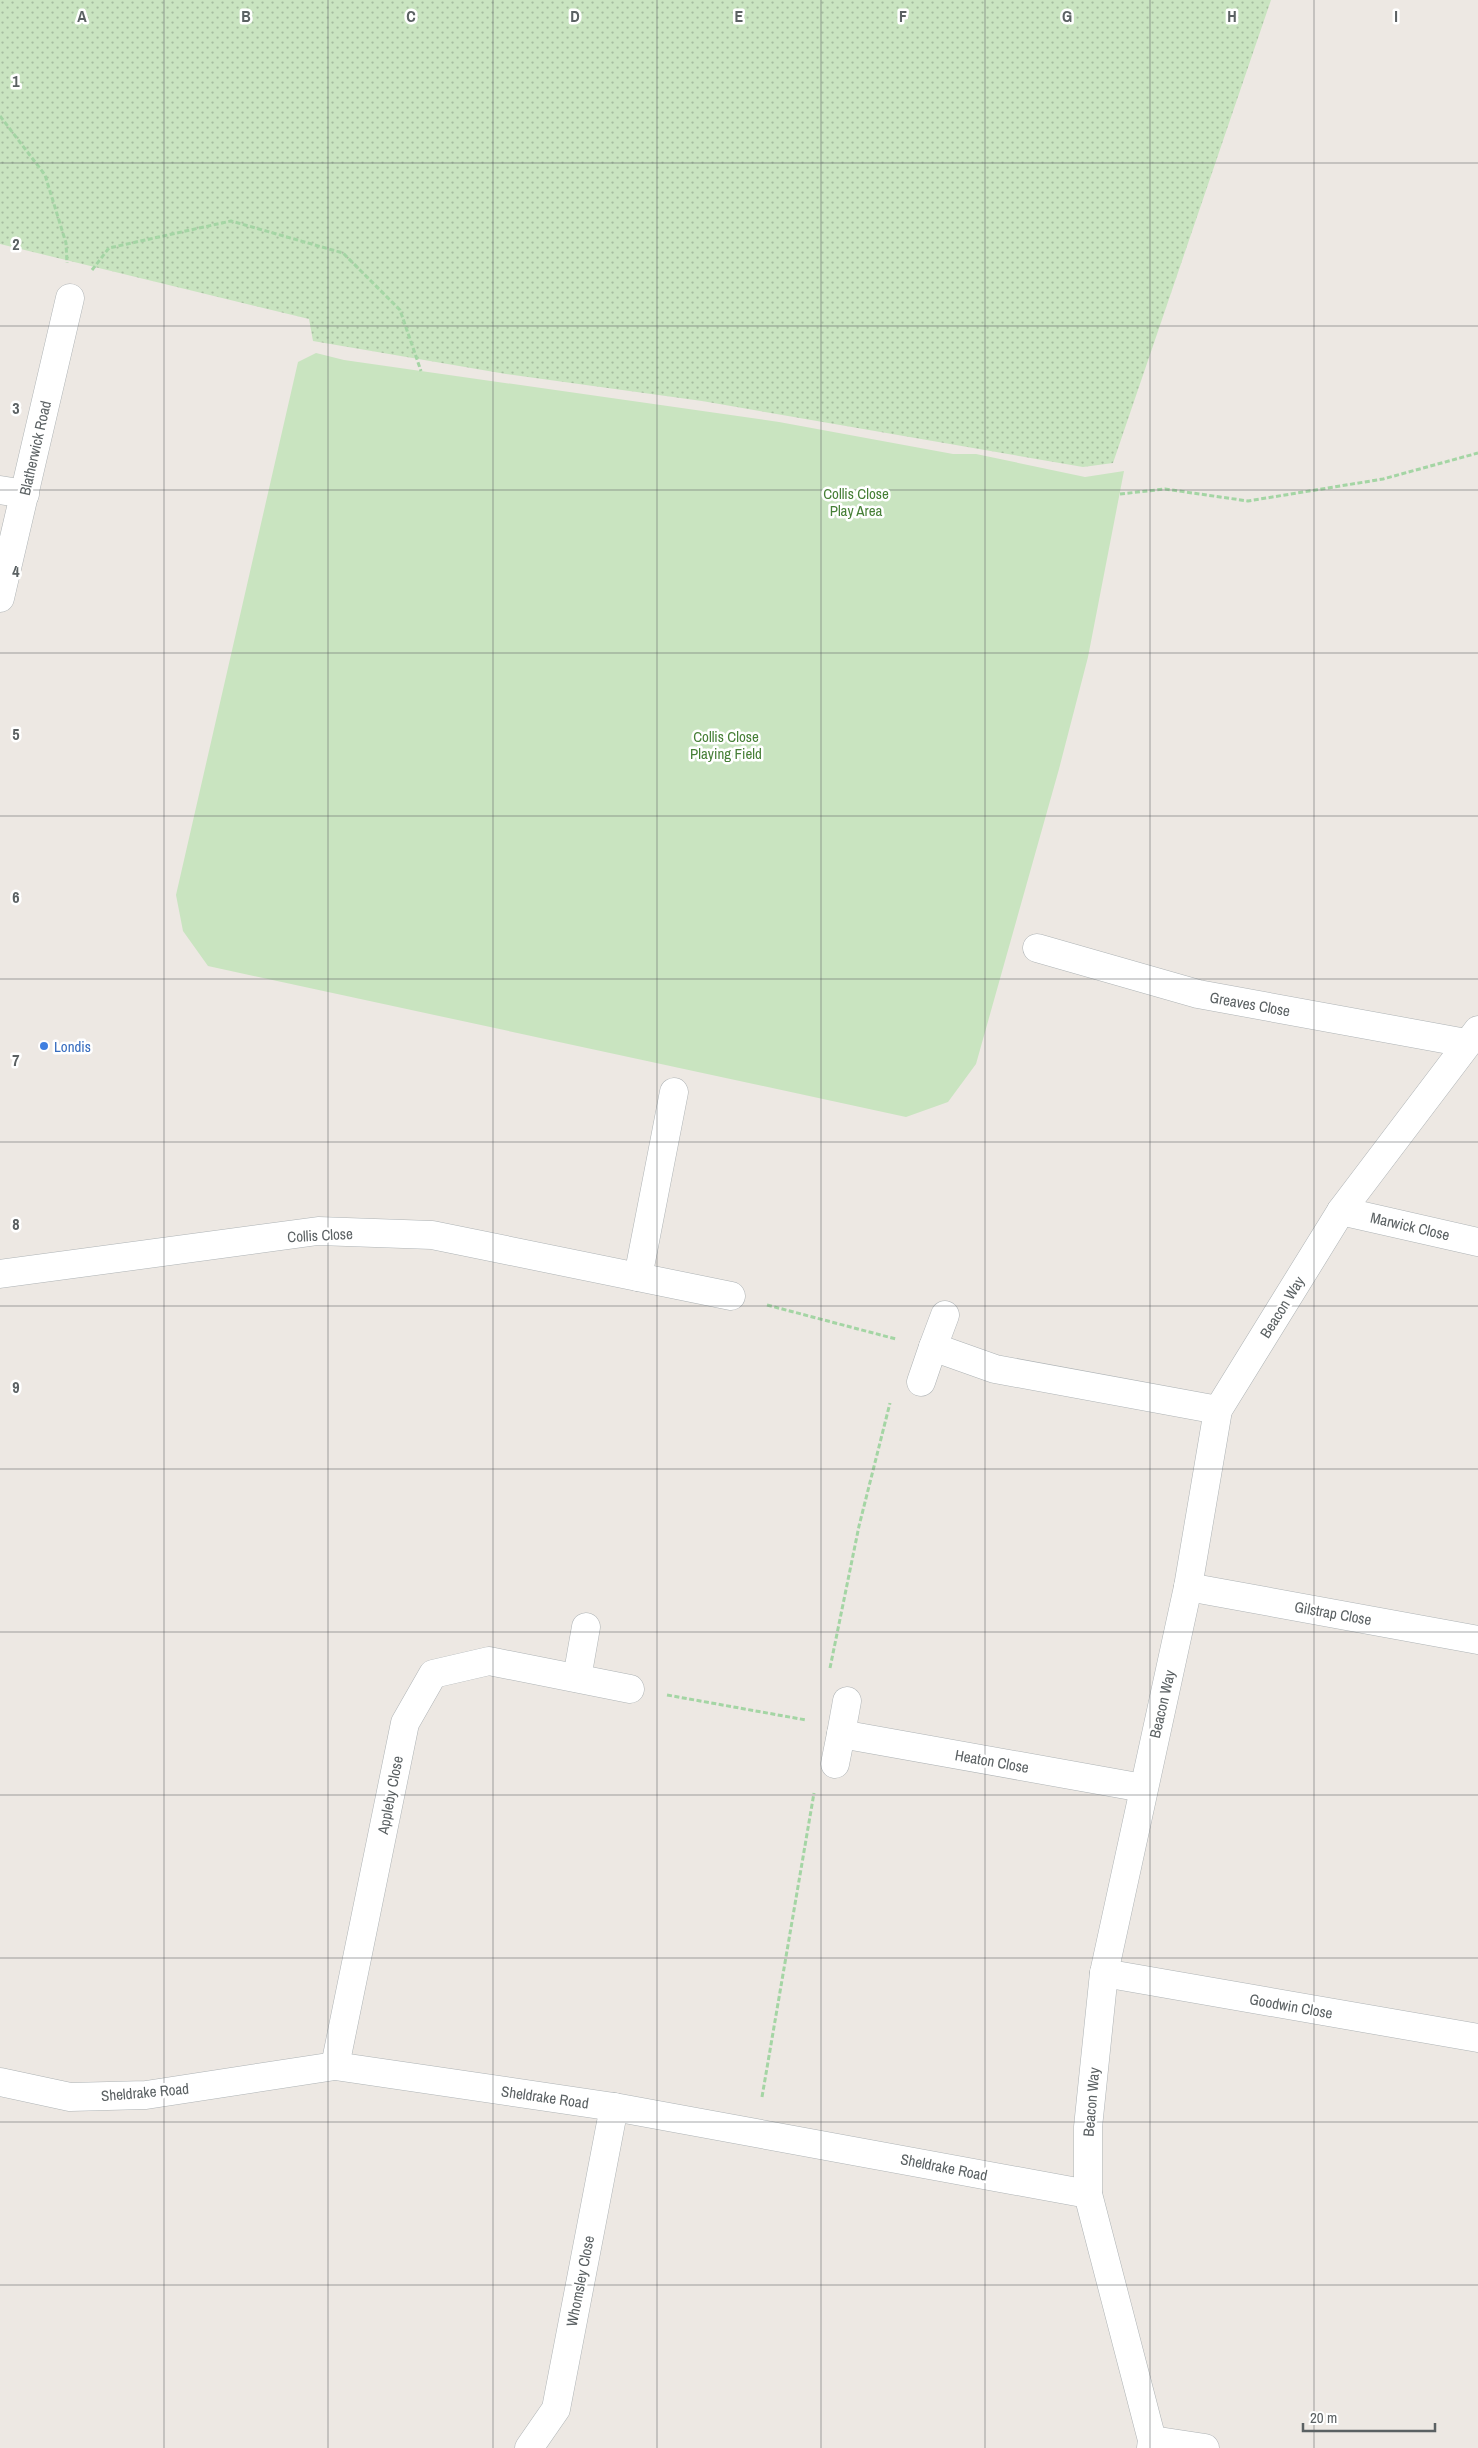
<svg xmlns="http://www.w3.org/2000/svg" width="1478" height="2448" font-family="'Archivo Narrow',sans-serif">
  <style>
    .grass { fill: url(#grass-dots) }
    .park { fill: #c9e4c0 }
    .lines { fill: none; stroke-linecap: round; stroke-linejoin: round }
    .street-casing { stroke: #aeb3b5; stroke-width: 29 }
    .path { stroke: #a4d5a4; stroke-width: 3; stroke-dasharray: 5 2.5; stroke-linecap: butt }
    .street { stroke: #fff; stroke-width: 28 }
    .grid { fill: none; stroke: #5b6163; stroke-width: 1; stroke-opacity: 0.55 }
    .shop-dot { fill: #3f7fe0; stroke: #fff; stroke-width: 2 }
    .labels { text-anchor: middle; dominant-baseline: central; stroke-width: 5; stroke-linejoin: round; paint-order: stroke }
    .street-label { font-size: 15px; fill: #5b6163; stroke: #fff }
    .park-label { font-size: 15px; fill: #467f36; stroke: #fff }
    .shop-label { font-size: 15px; fill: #366cbe; stroke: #fff; text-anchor: start }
    .grid-label { font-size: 16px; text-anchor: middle; font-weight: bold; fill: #5b6163; stroke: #fff; stroke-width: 5; stroke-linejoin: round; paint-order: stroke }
  </style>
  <defs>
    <pattern id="grass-dots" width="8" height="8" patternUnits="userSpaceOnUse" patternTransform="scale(1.25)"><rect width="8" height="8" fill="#c9e4c0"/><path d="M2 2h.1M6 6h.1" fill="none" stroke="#a6bca0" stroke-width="1.8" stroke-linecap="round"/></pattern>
  </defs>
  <rect width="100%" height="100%" fill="#ede8e3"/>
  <!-- grass -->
  <polygon class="grass" points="0,0 1271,0 1113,463 1083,467 702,401 506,374 313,341 309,319 0,244"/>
  <!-- park -->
  <polygon class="park" points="316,353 344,360 779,422 953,454 976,454 1085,477 1124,471 1088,657 1059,769 976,1064 948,1102 906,1117 208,966 183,931 176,895 298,362"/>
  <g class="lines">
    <!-- street casing -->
    <g class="street-casing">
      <g id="street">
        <polyline points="0,490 25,494"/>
        <polyline points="0,598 70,298"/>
        <polyline points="1037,948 1198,994 1466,1043"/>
        <polyline points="1341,1211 1478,1242"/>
        <polyline points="0,1274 318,1231 432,1235 731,1296"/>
        <polyline points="638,1277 674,1092"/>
        <polyline points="933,1347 945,1315"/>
        <polyline points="921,1382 933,1347 995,1369 1218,1410"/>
        <polyline points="1188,1587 1478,1640"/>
        <polyline points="577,1678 586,1627"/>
        <polyline points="841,1734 847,1701"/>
        <polyline points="835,1764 841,1734 1143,1788"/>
        <polyline points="1104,1973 1478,2038"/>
        <polyline points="335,2066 405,1723 433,1674 489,1661 630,1689"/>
        <polyline points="0,2082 70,2097 146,2095 335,2066 614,2107 1088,2194"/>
        <polyline points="1152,2440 1205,2448"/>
        <polyline points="529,2448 556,2409 614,2107"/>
        <polyline points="1151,2448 1152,2440 1088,2194 1088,2127 1104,1973 1188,1587 1218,1410 1341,1211 1478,1030"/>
      </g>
    </g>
    <!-- path -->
    <g class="path">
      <polyline points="0,116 45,175 66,243 67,263"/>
      <polyline points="92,270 109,248 231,221 343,253 400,310 421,371"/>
      <polyline points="1120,494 1165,489 1248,501 1383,479 1478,453"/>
      <polyline points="767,1305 896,1339"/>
      <polyline points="830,1668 859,1526 890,1403"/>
      <polyline points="667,1695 806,1720"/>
      <polyline points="762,2097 814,1793"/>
    </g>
    <!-- street -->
    <use href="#street" class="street"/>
  </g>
  <!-- grid -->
  <path class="grid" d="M164,0V2448M328,0V2448M493,0V2448M657,0V2448M821,0V2448M985,0V2448M1150,0V2448M1314,0V2448M0,163H1478M0,326H1478M0,490H1478M0,653H1478M0,816H1478M0,979H1478M0,1142H1478M0,1306H1478M0,1469H1478M0,1632H1478M0,1795H1478M0,1958H1478M0,2122H1478M0,2285H1478"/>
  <!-- markers -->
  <circle class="shop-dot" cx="44" cy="1046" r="5"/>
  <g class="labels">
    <!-- street labels -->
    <g class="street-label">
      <text transform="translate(35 448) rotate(-77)">Blatherwick Road</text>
      <text transform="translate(1250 1004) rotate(10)">Greaves Close</text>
      <text transform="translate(1410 1226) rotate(13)">Marwick Close</text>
      <text transform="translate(320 1235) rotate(-3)">Collis Close</text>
      <text transform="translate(1282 1307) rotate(-58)">Beacon Way</text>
      <text transform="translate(1333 1613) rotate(10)">Gilstrap Close</text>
      <text transform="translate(1162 1704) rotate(-77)">Beacon Way</text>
      <text transform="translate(992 1761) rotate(10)">Heaton Close</text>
      <text transform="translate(390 1795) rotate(-79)">Appleby Close</text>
      <text transform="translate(1291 2006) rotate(10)">Goodwin Close</text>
      <text transform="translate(145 2092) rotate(-5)">Sheldrake Road</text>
      <text transform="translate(545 2097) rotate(8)">Sheldrake Road</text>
      <text transform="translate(1091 2102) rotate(-85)">Beacon Way</text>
      <text transform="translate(944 2167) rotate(11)">Sheldrake Road</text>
      <text transform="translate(580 2281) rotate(-79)">Whomsley Close</text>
    </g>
    <!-- park labels -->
    <g class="park-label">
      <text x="856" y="493">Collis Close<tspan x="856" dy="17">Play Area</tspan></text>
      <text x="726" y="736">Collis Close<tspan x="726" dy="17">Playing Field</tspan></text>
    </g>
    <!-- shop labels -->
    <g class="shop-label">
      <text x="54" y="1046">Londis</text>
    </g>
  </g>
  <g class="grid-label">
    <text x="82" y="22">A</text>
    <text x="246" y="22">B</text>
    <text x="411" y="22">C</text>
    <text x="575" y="22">D</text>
    <text x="739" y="22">E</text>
    <text x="903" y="22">F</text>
    <text x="1067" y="22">G</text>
    <text x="1232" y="22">H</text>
    <text x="1396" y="22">I</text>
    <text x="16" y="87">1</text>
    <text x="16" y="250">2</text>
    <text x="16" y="414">3</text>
    <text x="16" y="577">4</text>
    <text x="16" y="740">5</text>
    <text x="16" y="903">6</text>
    <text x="16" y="1066">7</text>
    <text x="16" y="1230">8</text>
    <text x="16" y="1393">9</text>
  </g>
  <!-- scale -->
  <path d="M1303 2423v8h132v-8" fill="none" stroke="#5b6163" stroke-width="2.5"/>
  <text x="1310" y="2423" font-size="15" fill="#5b6163" stroke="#ffffff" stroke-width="4" paint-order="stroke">20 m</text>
</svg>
